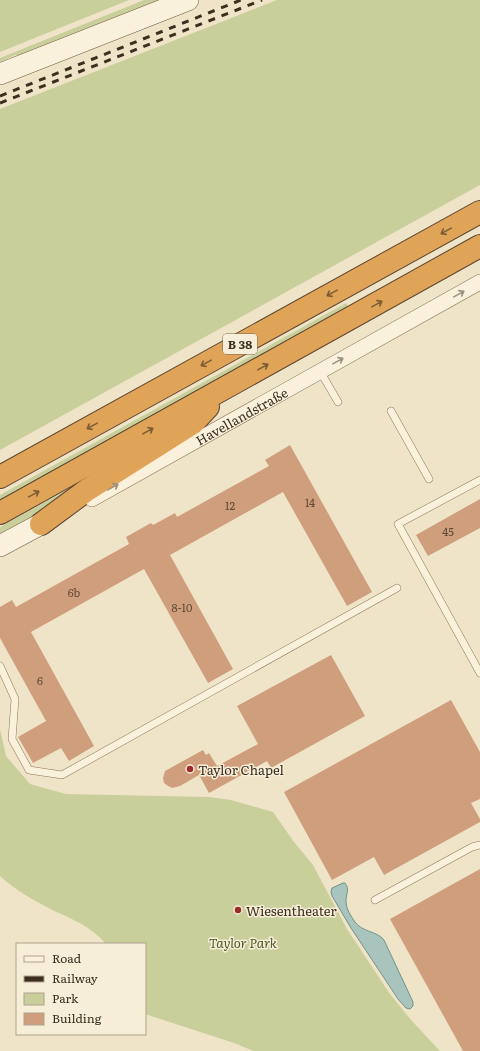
<svg xmlns="http://www.w3.org/2000/svg" width="480" height="1051" font-family="Literata,serif">
  <style>
    .green { fill: #c9cf9b }
    .water { fill: #a9c4bc; stroke: #6f938a }
    .building { fill: #cf9f7d }
    .lines { fill: none; stroke-linecap: round; stroke-linejoin: round }
    .lane-casing { stroke: #8d765c; stroke-width: 8 }
    .street-casing { stroke: #8d765c; stroke-width: 16 }
    .secondary-casing { stroke: #6f573f; stroke-width: 22 }
    .highway-casing { stroke: #5b4430; stroke-width: 24 }
    .lane { stroke: #faf1dc; stroke-width: 7 }
    .street { stroke: #faf1dc; stroke-width: 15 }
    .secondary { stroke: #faf1dc; stroke-width: 21 }
    .highway { stroke: #e0a458; stroke-width: 22 }
    .rail { stroke: #3d2e20; stroke-width: 3; stroke-dasharray: 7 7; stroke-linecap: butt }
    .oneway { stroke: #7e5d36 }
    .oneway2 { stroke: #9c907e }
    .poi-dot { fill: #9e2a2b; stroke: #f7eed8; stroke-width: 1.5 }
    .labels { text-anchor: middle; dominant-baseline: central; stroke-width: 3; stroke-linejoin: round; paint-order: stroke }
    .number-label { font-size: 11px; fill: #624a37 }
    .shield { fill: #f7eed8; stroke: #756857; stroke-width: 1 }
    .shield-label { font-size: 12px; font-weight: bold; fill: #3d2e20 }
    .street-label { font-size: 13px; fill: #3d2e20; stroke: #f7eed8 }
    .poi-label { font-size: 13px; fill: #3d2e20; stroke: #f7eed8; text-anchor: start }
    .park-label { font-size: 13px; font-style: italic; fill: #4d5a26; stroke: #f7eed8 }
  </style>
  <rect width="100%" height="100%" fill="#f0e4c8"/>
  <!-- green -->
  <g class="green">
    <polygon points="0,0 129,0 0,52"/>
    <polygon points="144,0 163,0 24,56 15,55 0,62 0,58"/>
    <polygon points="277,0 480,0 480,185 0,450 0,109"/>
    <polygon points="346,303 348,306 0,500 0,495"/>
    <polygon points="81,482 56,504 0,535 0,527"/>
    <path d="M0,729L6,756L30,784L66,794L209,797L231,800L273,812L294,842L313,865L347,929L390,994L412,1021L440,1051H253L237,1044L145,1014V944H106C87,922 64,917 41,904C26,896 12,887 0,876Z"/>
  </g>
  <!-- water -->
  <path class="water" d="M343,883H345C350,889 346,894 346,901C346,909 351,916 355,922C362,932 377,931 384,940L413,1002V1006L410,1009L406,1008L398,999L351,928L332,896L331,892L332,888Z"/>
  <!-- building -->
  <g class="building">
    <polygon points="290,445 372,592 347,606 283,492 170,555 233,669 208,683 144,569 31,632 94,746 69,761 61,748 33,763 18,737 46,721 0,638 0,607 12,600 16,607 129,544 126,537 151,523 153,525 175,513 177,517 269,466 265,460"/>
    <polygon points="480,499 480,528 428,556 416,535"/>
    <polygon points="331,655 365,716 271,768 267,761 209,793 199,775 180,786 172,788 168,786 164,783 163,778 165,771 203,750 206,755 209,753 217,766 258,744 237,706"/>
    <polygon points="451,700 480,752 480,799 471,803 480,819 480,822 384,875 374,857 332,880 284,792"/>
    <polygon points="480,869 480,1051 463,1051 390,919"/>
  </g>
  <g class="lines">
    <!-- lane casing -->
    <g class="lane-casing">
      <g id="lane">
        <polyline points="320,371 338,402"/>
        <polyline points="391,411 429,479"/>
        <polyline points="480,480 398,524 480,673"/>
        <polyline points="0,666 15,699 12,739 29,770 62,775 397,588"/>
        <polyline points="375,900 472,847 480,845"/>
      </g>
    </g>
    <!-- street casing -->
    <g class="street-casing">
      <g id="street">
        <path id="s1" d="M92,499L480,282"/>
      </g>
    </g>
    <!-- secondary casing -->
    <g class="secondary-casing">
      <g id="secondary">
        <polyline points="0,74 188,0"/>
        <polyline points="0,546 41,524"/>
      </g>
    </g>
    <!-- highway casing -->
    <g class="highway-casing">
      <g id="highway">
        <polyline points="0,477 480,212"/>
        <polyline points="0,513 480,246"/>
        <polyline points="41,524 87,490 193,423 208,407"/>
      </g>
    </g>
    <!-- lane -->
    <use href="#lane" class="lane"/>
    <!-- street -->
    <use href="#street" class="street"/>
    <!-- secondary -->
    <use href="#secondary" class="secondary"/>
    <!-- highway -->
    <use href="#highway" class="highway"/>
    <!-- rail -->
    <g class="rail">
      <polyline points="0,96 241,0"/>
      <polyline points="0,103 262,0"/>
    </g>
  </g>
  <!-- one-way arrows -->
  <defs><path id="oneway-shaft" d="M-6 0H5M1.5-3L5.5 0L1.5 3" fill="none" stroke-width="1.6" stroke-linecap="round" stroke-linejoin="round"/></defs>
  <g class="oneway">
    <use href="#oneway-shaft" transform="translate(446 231) rotate(151)"/>
    <use href="#oneway-shaft" transform="translate(332 293) rotate(151)"/>
    <use href="#oneway-shaft" transform="translate(377 304) rotate(-29)"/>
    <use href="#oneway-shaft" transform="translate(206 363) rotate(151)"/>
    <use href="#oneway-shaft" transform="translate(263 367) rotate(-29)"/>
    <use href="#oneway-shaft" transform="translate(92 426) rotate(151)"/>
    <use href="#oneway-shaft" transform="translate(148 431) rotate(-29)"/>
    <use href="#oneway-shaft" transform="translate(34 494) rotate(-29)"/>
  </g>
  <g class="oneway2">
    <use href="#oneway-shaft" transform="translate(459 294) rotate(-29)"/>
    <use href="#oneway-shaft" transform="translate(338 361) rotate(-29)"/>
    <use href="#oneway-shaft" transform="translate(113 487) rotate(-29)"/>
  </g>
  <!-- markers -->
  <g class="poi-dot">
    <circle cx="190" cy="769" r="4"/>
    <circle cx="238" cy="910" r="4"/>
  </g>
  <g class="labels">
    <!-- number labels -->
    <g class="number-label">
      <text x="310" y="502">14</text>
      <text x="230" y="505">12</text>
      <text x="448" y="531">45</text>
      <text x="74" y="592">6b</text>
      <text x="182" y="607">8-10</text>
      <text x="40" y="680">6</text>
    </g>
    <!-- shield labels -->
    <rect class="shield" x="223" y="334" width="34" height="20" rx="3"/>
    <g class="shield-label">
      <text x="240" y="344">B 38</text>
    </g>
    <!-- street labels -->
    <g class="street-label">
      <text stroke="none"><textPath href="#s1" startOffset="171">Havellandstraße</textPath></text>
    </g>
    <!-- poi labels -->
    <g class="poi-label">
      <text x="198" y="769">Taylor Chapel</text>
      <text x="246" y="910">Wiesentheater</text>
    </g>
    <!-- park labels -->
    <g class="park-label">
      <text x="243" y="942">Taylor Park</text>
    </g>
  </g>
  <!-- legend -->
  <rect x="16" y="943" width="130" height="92" fill="#f7eed8" stroke="#ada18e"/>
  <rect x="24" y="956" width="20" height="6" fill="#faf1dc" stroke="#ada18e"/>
  <text x="52" y="963" font-size="12" fill="#3d2e20">Road</text>
  <rect x="24" y="976" width="20" height="6" fill="#3d2e20" stroke="#ada18e"/>
  <text x="52" y="983" font-size="12" fill="#3d2e20">Railway</text>
  <rect x="24" y="993" width="20" height="12" fill="#c9cf9b" stroke="#ada18e"/>
  <text x="52" y="1003" font-size="12" fill="#3d2e20">Park</text>
  <rect x="24" y="1013" width="20" height="12" fill="#cf9f7d" stroke="#ada18e"/>
  <text x="52" y="1023" font-size="12" fill="#3d2e20">Building</text>
</svg>
